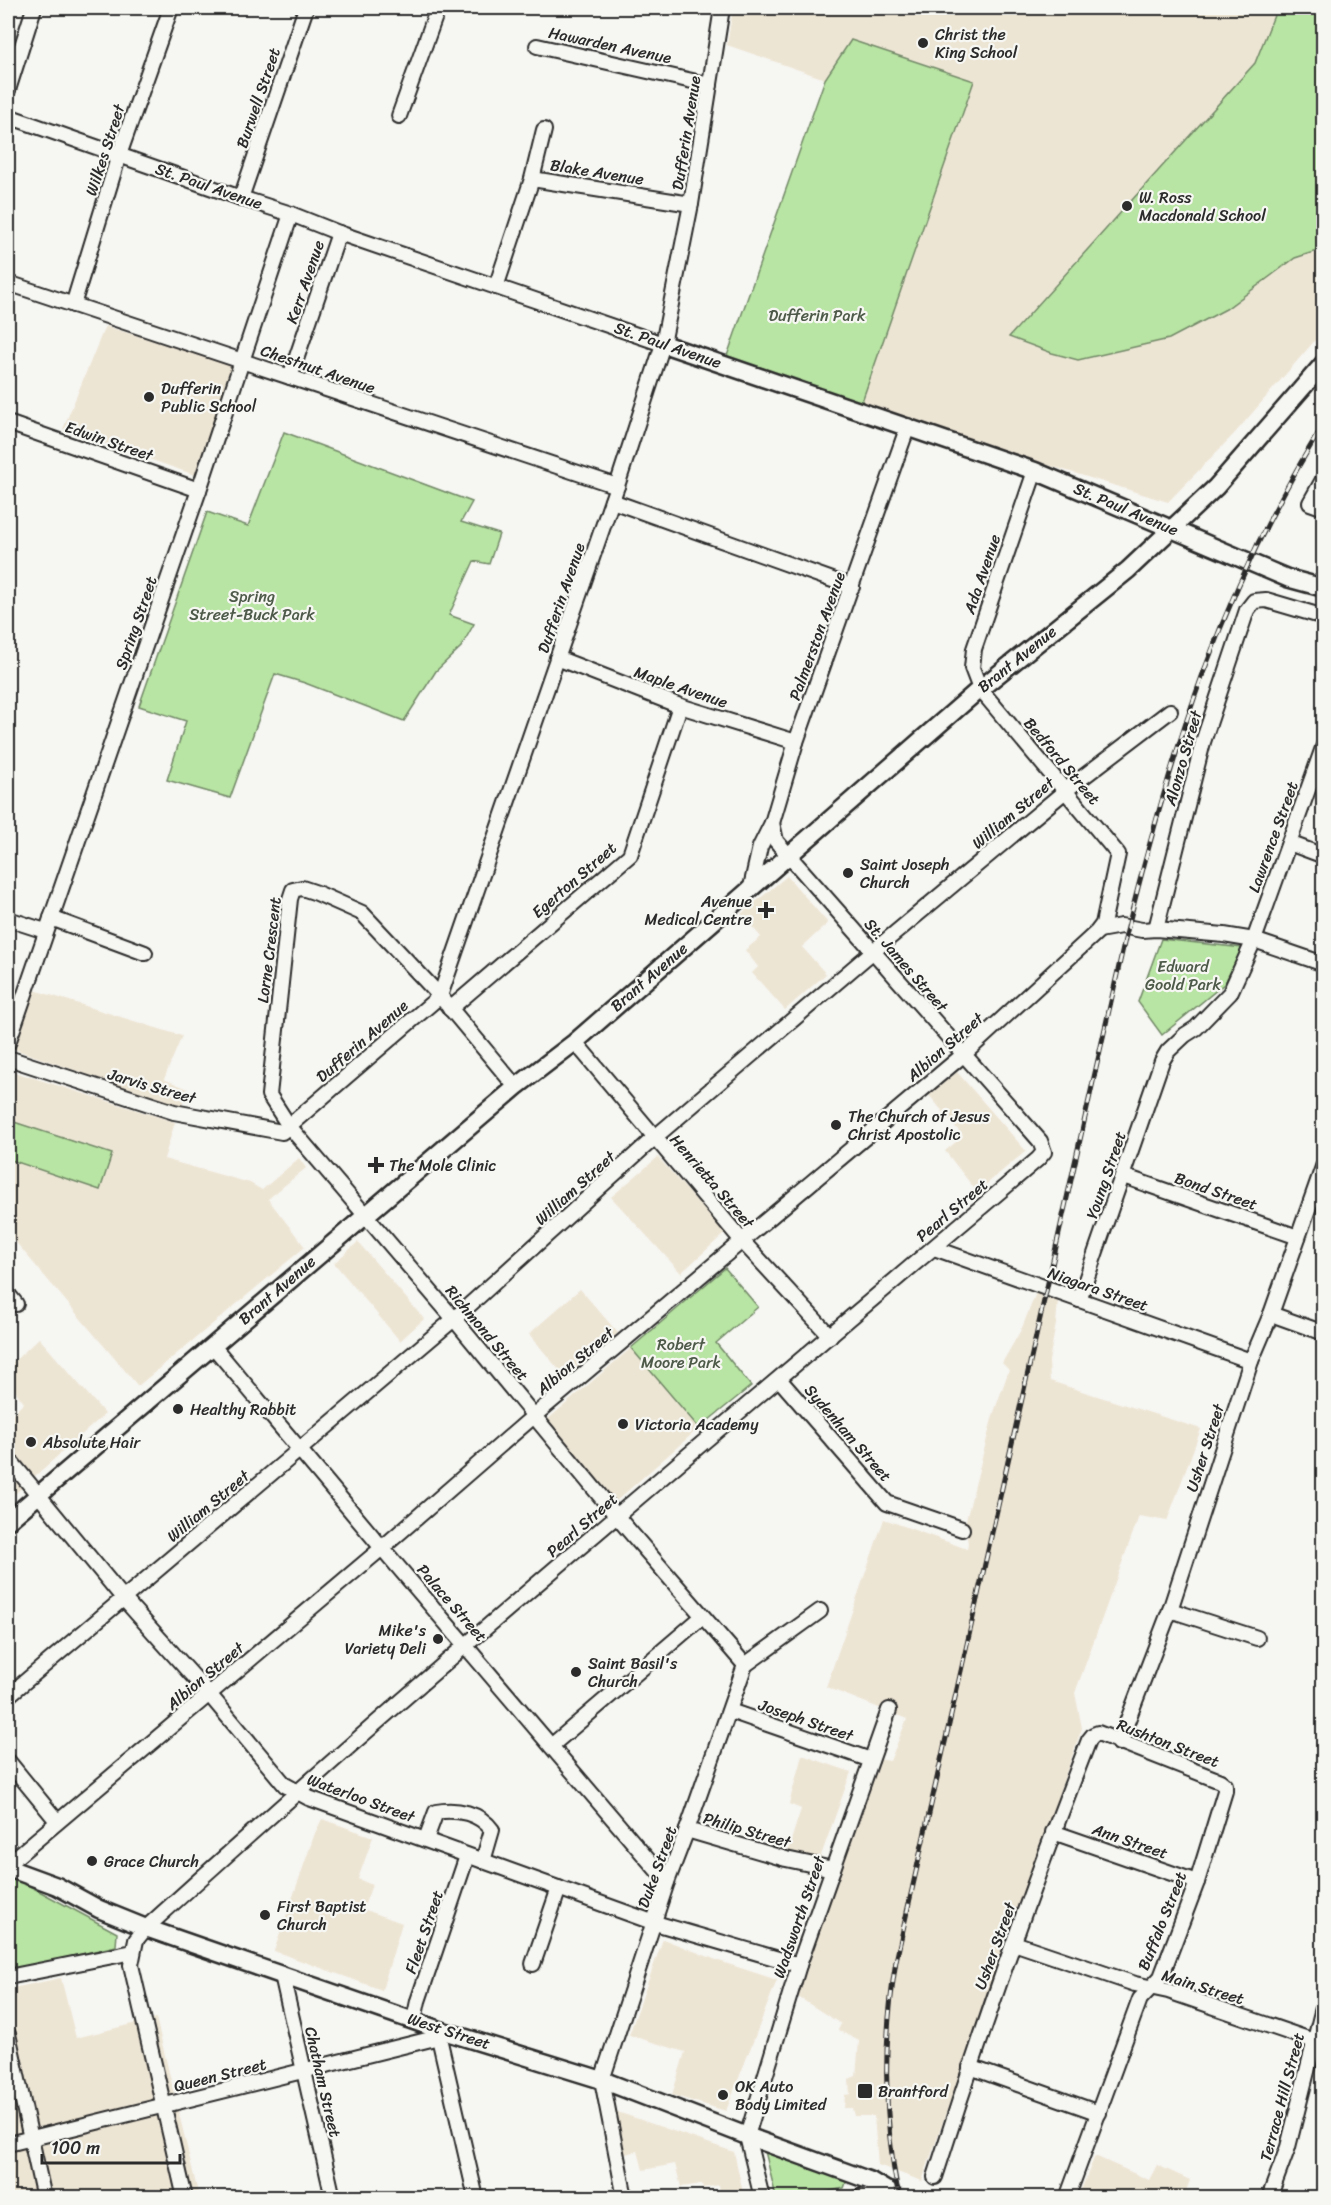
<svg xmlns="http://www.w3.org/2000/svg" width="1331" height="2205" font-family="Sriracha,sans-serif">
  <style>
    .built { fill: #ede5d4 }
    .green { fill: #b8e5a3; stroke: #728867; stroke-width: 1.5 }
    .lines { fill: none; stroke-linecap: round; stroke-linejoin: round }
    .major-tunnel { stroke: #cdcdca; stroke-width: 16; stroke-dasharray: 16 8; stroke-linecap: butt }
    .minor-casing { stroke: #2b2b2b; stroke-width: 18 }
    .major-casing { stroke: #2b2b2b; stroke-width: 21 }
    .minor { stroke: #f6f6f2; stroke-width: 14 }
    .major { stroke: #f6f6f2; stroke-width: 16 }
    .rail-casing { stroke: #2b2b2b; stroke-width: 5 }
    .rail { stroke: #f6f6f2; stroke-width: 3; stroke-dasharray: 9; stroke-linecap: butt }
    .poi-dot { fill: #2b2b2b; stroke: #f6f6f2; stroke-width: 2 }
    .labels { text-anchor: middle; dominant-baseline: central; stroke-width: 4.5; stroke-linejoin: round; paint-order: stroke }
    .poi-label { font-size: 16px; fill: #2b2b2b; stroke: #f6f6f2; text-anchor: start }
    .street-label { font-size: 16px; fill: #2b2b2b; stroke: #f6f6f2 }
    .park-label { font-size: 16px; fill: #4e5a49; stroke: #f6f6f2 }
  </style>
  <rect width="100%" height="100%" fill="#f6f6f2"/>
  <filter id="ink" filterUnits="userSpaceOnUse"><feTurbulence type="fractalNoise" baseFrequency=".0167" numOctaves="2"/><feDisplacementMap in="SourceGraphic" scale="12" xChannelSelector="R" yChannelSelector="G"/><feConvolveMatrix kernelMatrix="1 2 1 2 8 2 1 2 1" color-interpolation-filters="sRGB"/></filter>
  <g filter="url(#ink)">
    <!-- built -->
    <g class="built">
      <polygon points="733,8 755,8 773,13 778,8 1323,8 1323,331 1235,433 1168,502 860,407 851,40 825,79 727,45"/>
      <polygon points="105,326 233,365 195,475 63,429"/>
      <polygon points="787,876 828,923 802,947 826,974 785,1010 752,973 758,967 745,950 761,937 741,914"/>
      <polygon points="31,989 182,1036 164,1079 188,1089 181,1107 11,1048"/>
      <polygon points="8,1070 175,1122 164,1159 250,1183 262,1190 299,1158 306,1168 268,1199 305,1247 138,1386 8,1233 8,1214 10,1212 8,1209"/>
      <polygon points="957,1072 1026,1151 977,1192 945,1151 963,1136 929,1095"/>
      <polygon points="658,1157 725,1233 681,1273 611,1197"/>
      <polygon points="358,1242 424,1319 400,1341 334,1263"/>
      <polygon points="580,1289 618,1333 565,1377 529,1334"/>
      <polygon points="1036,1293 1058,1301 1056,1324 1049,1361 1050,1381 1201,1429 1167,1521 1139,1516 1075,1693 1082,1728 922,2181 878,2165 874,2116 854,2116 852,2108 844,2108 845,2095 850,2094 849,2079 856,2076 859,2041 838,2030 841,2024 795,1995 878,1759 890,1761 907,1719 826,1687 884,1519 967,1549 968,1544 965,1524 993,1415 1009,1370 1002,1363 1021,1330"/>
      <polygon points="39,1338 105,1414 8,1500 8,1418 24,1403 8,1381 8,1367"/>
      <polygon points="631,1348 699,1428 615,1502 547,1420"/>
      <polygon points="802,1755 851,1772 818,1864 787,1853 801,1809 789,1804"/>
      <polygon points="322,1819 373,1837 358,1879 372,1885 363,1909 402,1923 382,1990 274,1951 315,1833"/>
      <polygon points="663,1939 719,1961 777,1980 726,2111 672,2095 685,2052 629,2035"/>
      <polygon points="61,1978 76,2038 156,2018 199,2197 8,2197 8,1989"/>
      <polygon points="606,2108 734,2152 744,2197 721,2197 719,2185 703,2188 702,2184 681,2187 675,2164 643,2170 638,2151 617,2156"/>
      <polygon points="1095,2156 1149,2180 1157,2165 1190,2180 1184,2197 1078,2197"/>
    </g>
    <!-- green -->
    <g class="green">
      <polygon points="1277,8 1323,8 1323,249 1295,258 1226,309 1169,339 1078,360 1052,353 1009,337 1255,63"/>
      <polygon points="851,40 974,81 860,407 727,356 825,79"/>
      <polygon points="284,432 472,502 461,522 499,534 489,564 474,561 449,615 474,624 461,647 436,671 404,721 305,683 275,674 230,798 167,780 186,721 139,706 207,512 248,526"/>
      <polygon points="1161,939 1243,948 1224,984 1162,1035 1138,1002"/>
      <polygon points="14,1122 112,1154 100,1190 8,1159 8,1142"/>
      <polygon points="725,1268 758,1307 716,1343 751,1386 699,1428 631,1348"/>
      <polygon points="13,1877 117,1933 116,1946 9,1971 8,1883"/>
      <polygon points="765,2151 847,2180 844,2188 803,2197 776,2197"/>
    </g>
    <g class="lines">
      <!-- major-tunnel -->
      <polyline class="major-tunnel" points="891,2193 905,2198"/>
      <!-- minor casing -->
      <g class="minor-casing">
        <g id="minor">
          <polyline points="537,46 710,85"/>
          <polyline points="8,90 34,8"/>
          <polyline points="8,116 241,198 291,214 339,233 663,344"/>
          <polyline points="399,116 438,8"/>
          <polyline points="532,179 691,204"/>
          <polyline points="241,198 306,8"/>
          <polyline points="8,283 617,486"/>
          <polyline points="496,287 532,179 544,130"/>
          <polyline points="73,305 119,155 171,8"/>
          <polyline points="290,377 339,233"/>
          <polyline points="8,423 199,490"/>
          <polyline points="1324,478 1310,503 1324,508"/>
          <polyline points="612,501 852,587"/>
          <polyline points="557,658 680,706 796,742"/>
          <polyline points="1289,843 1324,856"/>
          <polyline points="751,887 760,847 772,823 796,742 908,426"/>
          <polyline points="51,918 145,953"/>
          <polyline points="8,919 45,931"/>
          <polyline points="1156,929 1203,742 1247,610 1254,601 1266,600 1324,617"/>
          <polyline points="1099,930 1121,926 1142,930 1156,929 1224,935 1254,940 1324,964"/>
          <polyline points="450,1009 630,855 680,706"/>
          <polyline points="575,1042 743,1242 830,1336"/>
          <polyline points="8,1043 199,490 291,214"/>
          <polyline points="8,1058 174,1112 282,1132 440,996 617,486 663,344 691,204 722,8"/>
          <polyline points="516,1087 440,996 362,913 317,893 302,888 293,890 290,899 269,1095 289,1126 454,1319 625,1526 745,1665"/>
          <polyline points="1123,1176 1298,1237"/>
          <polyline points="934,1248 1251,1361"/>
          <polyline points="8,1294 16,1304"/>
          <polyline points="1079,1300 1162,1061 1168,1051 1185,1035 1196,1028 1230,993 1254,940 1324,745"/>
          <polyline points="1271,1314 1324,1333"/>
          <polyline points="213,1346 382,1548 667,1882"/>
          <polyline points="779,1379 887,1503 962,1529"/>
          <polyline points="8,1458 124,1599 209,1694 285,1785 309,1798 655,1923 799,1965"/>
          <polyline points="1170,1610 1257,1638"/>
          <polyline points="745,1665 820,1611"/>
          <polyline points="8,1696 454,1319 654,1138 864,959 1070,787 1170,711"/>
          <polyline points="730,1711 871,1760"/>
          <polyline points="1119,1743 1170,1610 1251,1361 1271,1314 1324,1164"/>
          <polyline points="551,1746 702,1617"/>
          <polyline points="8,1761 57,1821"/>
          <polyline points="687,1830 786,1859 833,1869"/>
          <polyline points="1053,1832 1197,1882"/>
          <path d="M426,1839L436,1812C457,1808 480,1813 492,1830L483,1861"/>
          <polyline points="8,1864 382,1548 535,1415 963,1055 1097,932 1103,924 1118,854 980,689 972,668 974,649 1035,471"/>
          <polyline points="1014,1943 1135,1984 1168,1991 1314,2041"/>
          <polyline points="533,1964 559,1888"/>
          <polyline points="282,1975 333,2198"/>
          <polyline points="8,1977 133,1952"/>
          <polyline points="414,2020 418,2001 467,1856"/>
          <polyline points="437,2029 476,2198"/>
          <polyline points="8,2034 44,2198"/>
          <polyline points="970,2067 1099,2113"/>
          <polyline points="8,2144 439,2037"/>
          <path d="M935,2177C982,2029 1033,1883 1089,1740L1093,1735L1098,1733L1220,1781L1225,1785V1791L1197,1882L1161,1977L1140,1999L1067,2198"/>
          <path d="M185,2198L131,1965L136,1940L146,1928C436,1664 739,1413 1038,1159L1044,1152L1040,1141L776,841L772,823"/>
          <polyline points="625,2198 602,2080 667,1882 687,1830 745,1665"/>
          <polyline points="762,2198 747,2136 799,1965 889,1710"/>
          <polyline points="1269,2198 1288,2147 1324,2004"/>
        </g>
      </g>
      <!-- major casing -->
      <g class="major-casing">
        <g id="major">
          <polyline points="663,344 1035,471 1287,578 1324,588"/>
          <polyline points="8,1521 516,1087 575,1042 975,693 1128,570 1216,487 1324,363"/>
          <polyline points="8,1868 57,1886 99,1909 146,1928 437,2029 602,2080 747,2136 871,2181 891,2193"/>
          <polyline points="861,2198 889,2191"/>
        </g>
      </g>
      <!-- minor -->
      <use href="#minor" class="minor"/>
      <!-- major -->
      <use href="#major" class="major"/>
      <!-- rail casing -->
      <g class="rail-casing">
        <path id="rail" d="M899,2198C883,2119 883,2040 896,1961L1125,939C1171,753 1221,588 1324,424"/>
      </g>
      <!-- rail -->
      <use href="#rail" class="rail"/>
    </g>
  </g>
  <!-- markers -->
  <g class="poi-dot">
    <circle cx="923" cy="43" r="6"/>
    <circle cx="1127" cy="206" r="6"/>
    <circle cx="149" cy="397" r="6"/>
    <circle cx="848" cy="873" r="6"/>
    <path d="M763 901h6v6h6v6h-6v6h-6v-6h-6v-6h6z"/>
    <circle cx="836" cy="1125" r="6"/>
    <path d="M373 1156h6v6h6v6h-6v6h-6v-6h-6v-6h6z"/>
    <circle cx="178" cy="1409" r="6"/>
    <circle cx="623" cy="1424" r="6"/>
    <circle cx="31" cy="1442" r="6"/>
    <circle cx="438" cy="1639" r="6"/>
    <circle cx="576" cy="1672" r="6"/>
    <circle cx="92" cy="1861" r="6"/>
    <circle cx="265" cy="1915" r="6"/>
    <rect x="857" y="2083" width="16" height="16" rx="3"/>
    <circle cx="723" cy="2095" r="6"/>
  </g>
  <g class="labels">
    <!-- poi labels -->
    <g class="poi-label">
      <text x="935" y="34">Christ the<tspan x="935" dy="18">King School</tspan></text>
      <text x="1139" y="197">W. Ross<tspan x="1139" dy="18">Macdonald School</tspan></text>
      <text x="161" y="388">Dufferin<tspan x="161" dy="18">Public School</tspan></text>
      <text x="860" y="864">Saint Joseph<tspan x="860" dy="18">Church</tspan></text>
      <text x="752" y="901" text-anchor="end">Avenue<tspan x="752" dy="18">Medical Centre</tspan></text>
      <text x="848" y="1116">The Church of Jesus<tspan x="848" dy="18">Christ Apostolic</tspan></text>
      <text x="389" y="1165">The Mole Clinic</text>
      <text x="190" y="1409">Healthy Rabbit</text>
      <text x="635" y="1424">Victoria Academy</text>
      <text x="43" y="1442">Absolute Hair</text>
      <text x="426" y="1630" text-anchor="end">Mike's<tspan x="426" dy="18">Variety Deli</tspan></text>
      <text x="588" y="1663">Saint Basil's<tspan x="588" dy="18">Church</tspan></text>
      <text x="104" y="1861">Grace Church</text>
      <text x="277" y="1906">First Baptist<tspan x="277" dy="18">Church</tspan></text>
      <text x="735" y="2086">OK Auto<tspan x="735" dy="18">Body Limited</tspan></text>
      <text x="878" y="2091">Brantford</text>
    </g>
    <!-- street labels -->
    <g class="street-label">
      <text transform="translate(610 45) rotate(12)">Hawarden Avenue</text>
      <text transform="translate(258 98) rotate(-71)">Burwell Street</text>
      <text transform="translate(686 133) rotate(-81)">Dufferin Avenue</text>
      <text transform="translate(105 150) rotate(-72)">Wilkes Street</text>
      <text transform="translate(597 172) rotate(9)">Blake Avenue</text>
      <text transform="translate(209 186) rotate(19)">St. Paul Avenue</text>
      <text transform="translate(305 282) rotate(-71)">Kerr Avenue</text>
      <text transform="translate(668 345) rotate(19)">St. Paul Avenue</text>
      <text transform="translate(318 369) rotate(19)">Chestnut Avenue</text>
      <text transform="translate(109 441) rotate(19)">Edwin Street</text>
      <text transform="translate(1126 509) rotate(23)">St. Paul Avenue</text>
      <text transform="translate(982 574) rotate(-71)">Ada Avenue</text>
      <text transform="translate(561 598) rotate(-71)">Dufferin Avenue</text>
      <text transform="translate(136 623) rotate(-71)">Spring Street</text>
      <text transform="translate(817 636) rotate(-70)">Palmerston Avenue</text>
      <text transform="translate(1017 659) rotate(-39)">Brant Avenue</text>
      <text transform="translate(681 687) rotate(19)">Maple Avenue</text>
      <text transform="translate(1183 758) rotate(-74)">Alonzo Street</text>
      <text transform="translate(1062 761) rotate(50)">Bedford Street</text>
      <text transform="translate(1013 813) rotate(-40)">William Street</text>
      <text transform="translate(1273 837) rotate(-70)">Lawrence Street</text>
      <text transform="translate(574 880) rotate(-41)">Egerton Street</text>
      <text transform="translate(269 950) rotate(-83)">Lorne Crescent</text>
      <text transform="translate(906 965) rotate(49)">St. James Street</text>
      <text transform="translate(649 977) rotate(-41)">Brant Avenue</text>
      <text transform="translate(362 1041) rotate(-41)">Dufferin Avenue</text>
      <text transform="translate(945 1047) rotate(-41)">Albion Street</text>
      <text transform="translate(152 1086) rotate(16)">Jarvis Street</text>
      <text transform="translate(1106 1175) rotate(-71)">Young Street</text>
      <text transform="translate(712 1181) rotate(49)">Henrietta Street</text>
      <text transform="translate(575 1188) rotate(-42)">William Street</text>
      <text transform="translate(1216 1191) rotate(19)">Bond Street</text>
      <text transform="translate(952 1210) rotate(-40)">Pearl Street</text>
      <text transform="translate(1098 1289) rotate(19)">Niagara Street</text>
      <text transform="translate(277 1290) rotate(-41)">Brant Avenue</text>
      <text transform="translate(487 1333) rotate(50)">Richmond Street</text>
      <text transform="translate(575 1361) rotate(-40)">Albion Street</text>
      <text transform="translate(848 1433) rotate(49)">Sydenham Street</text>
      <text transform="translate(1205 1448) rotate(-72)">Usher Street</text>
      <text transform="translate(208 1506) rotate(-40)">William Street</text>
      <text transform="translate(582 1525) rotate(-41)">Pearl Street</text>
      <text transform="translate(452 1603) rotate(49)">Palace Street</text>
      <text transform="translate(205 1676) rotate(-40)">Albion Street</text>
      <text transform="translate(806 1720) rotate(19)">Joseph Street</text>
      <text transform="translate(1168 1743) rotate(21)">Rushton Street</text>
      <text transform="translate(361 1798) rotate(20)">Waterloo Street</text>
      <text transform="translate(747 1830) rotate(16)">Philip Street</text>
      <text transform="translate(1130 1841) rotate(19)">Ann Street</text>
      <text transform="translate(657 1867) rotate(-70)">Duke Street</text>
      <text transform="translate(799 1917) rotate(-71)">Wadsworth Street</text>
      <text transform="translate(1162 1921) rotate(-68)">Buffalo Street</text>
      <text transform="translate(424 1932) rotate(-71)">Fleet Street</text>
      <text transform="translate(995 1946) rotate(-70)">Usher Street</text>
      <text transform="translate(1203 1987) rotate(17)">Main Street</text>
      <text transform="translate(449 2031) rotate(18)">West Street</text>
      <text transform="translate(220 2075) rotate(-14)">Queen Street</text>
      <text transform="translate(323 2082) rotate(77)">Chatham Street</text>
      <text transform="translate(1282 2097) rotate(-75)">Terrace Hill Street</text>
    </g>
    <!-- park labels -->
    <g class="park-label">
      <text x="817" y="315">Dufferin Park</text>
      <text x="252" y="596">Spring<tspan x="252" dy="18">Street-Buck Park</tspan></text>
      <text x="1183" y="966">Edward<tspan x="1183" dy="18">Goold Park</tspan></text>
      <text x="681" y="1344">Robert<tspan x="681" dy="18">Moore Park</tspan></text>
    </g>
  </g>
  <!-- margin -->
  <rect width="1331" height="2205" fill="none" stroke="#f6f6f2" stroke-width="30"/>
  <rect x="15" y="15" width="1301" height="2175" fill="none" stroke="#2b2b2b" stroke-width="2" filter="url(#ink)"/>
  <!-- scale -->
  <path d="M42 2154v9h138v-9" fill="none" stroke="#2b2b2b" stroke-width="3"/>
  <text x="51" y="2154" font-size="18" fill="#2b2b2b" stroke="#f6f6f2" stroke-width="4.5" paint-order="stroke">100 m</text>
</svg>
